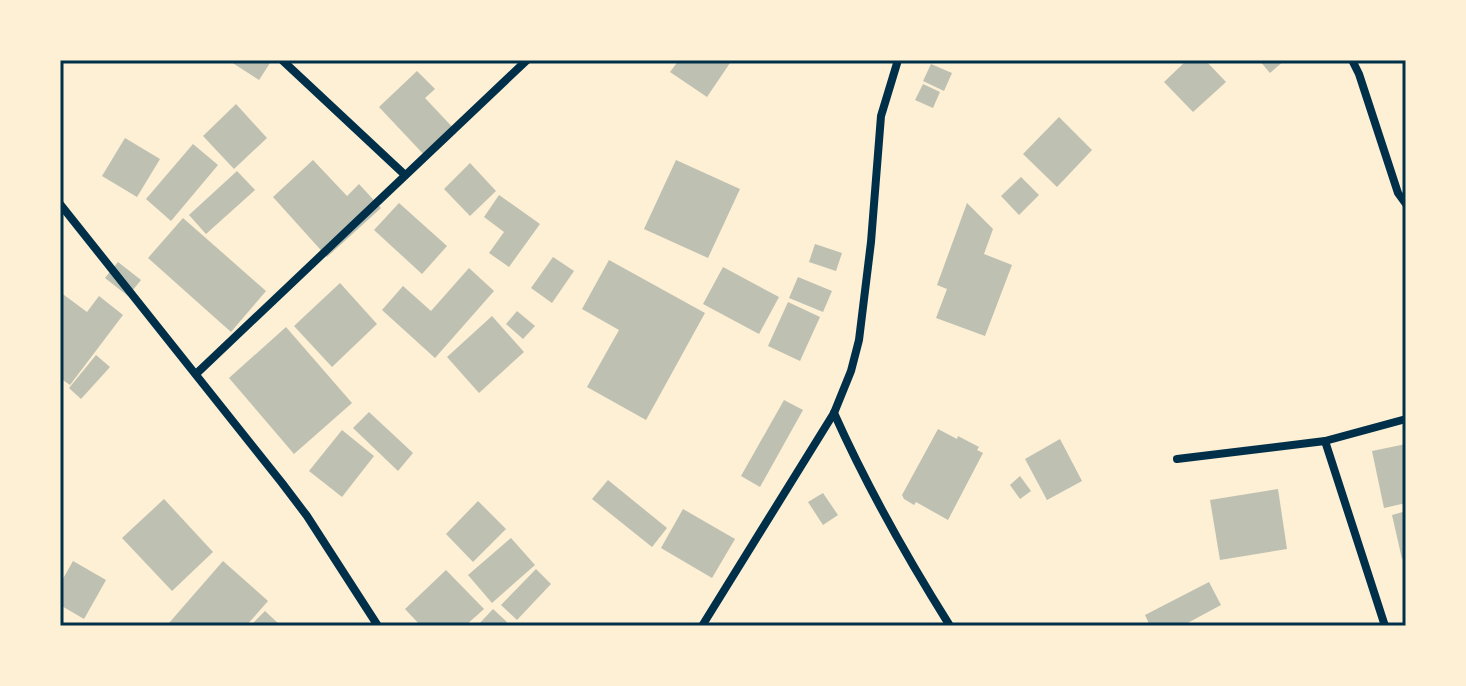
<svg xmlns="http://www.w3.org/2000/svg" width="1466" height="686" font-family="'Source Sans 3',sans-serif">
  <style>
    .building { fill: #bec0b2 }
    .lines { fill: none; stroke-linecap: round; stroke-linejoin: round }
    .minor { stroke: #003049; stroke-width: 8 }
    .neatline { fill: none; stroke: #003049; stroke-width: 3 }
  </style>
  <rect width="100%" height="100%" fill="#fdf0d5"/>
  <!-- building -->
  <g class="building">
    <polygon points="228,60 272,60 259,80"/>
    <polygon points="679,60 732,60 707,97 670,72"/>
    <polygon points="1187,60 1205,60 1226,82 1193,112 1164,82"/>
    <polygon points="1259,60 1285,60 1270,73"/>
    <polygon points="931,64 952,73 944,91 923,81"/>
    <polygon points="417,71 435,89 425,98 457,132 428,159 379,107"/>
    <polygon points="923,84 940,92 933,108 915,100"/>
    <polygon points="236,104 267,138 234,169 203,136"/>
    <polygon points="1059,117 1092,150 1057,187 1023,154"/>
    <polygon points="125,138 160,159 137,197 102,176"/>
    <polygon points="193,144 218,165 171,221 146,199"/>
    <polygon points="313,160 347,196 359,184 381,208 327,257 273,197"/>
    <polygon points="676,160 740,189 708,258 644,229"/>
    <polygon points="470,163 496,191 470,216 444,189"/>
    <polygon points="237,171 255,190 206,234 189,215"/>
    <polygon points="1021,177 1039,195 1019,215 1001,196"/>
    <polygon points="499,195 540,224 509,267 489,253 504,232 484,217"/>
    <polygon points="399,203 447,246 422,274 374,230"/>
    <polygon points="967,203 993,229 984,254 1012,265 985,336 936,318 947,289 937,285"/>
    <polygon points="183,218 266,291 231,332 148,258"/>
    <polygon points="815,244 842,253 836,271 809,262"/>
    <polygon points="553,257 574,271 552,303 531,288"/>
    <polygon points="609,260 705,313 646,420 587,387 619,330 582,309"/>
    <polygon points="118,262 141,280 128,296 105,278"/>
    <polygon points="723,267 779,297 759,334 703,304"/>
    <polygon points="469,268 494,291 435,358 382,310 403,286 431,311"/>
    <polygon points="798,277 832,291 823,312 789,298"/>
    <polygon points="340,283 377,324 332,367 294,326"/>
    <polygon points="60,292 87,312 99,296 123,315 70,385 60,378"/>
    <polygon points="788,302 820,317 800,361 768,346"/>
    <polygon points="517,311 535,326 523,339 506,324"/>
    <polygon points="492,316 524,352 479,393 447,357"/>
    <polygon points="286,327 352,403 294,454 229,378"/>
    <polygon points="96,355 110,367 81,399 69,388"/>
    <polygon points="784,400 803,410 760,487 741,476"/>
    <polygon points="369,412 413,453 398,471 353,428"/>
    <polygon points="938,429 957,439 958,436 979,447 977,450 983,453 948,520 916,502 914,505 904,499 902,495"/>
    <polygon points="342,430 374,456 342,497 309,471"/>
    <polygon points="1060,439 1082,481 1047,500 1025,459"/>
    <polygon points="1406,444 1406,503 1384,508 1372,451"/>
    <polygon points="1020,476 1031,491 1020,499 1010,485"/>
    <polygon points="608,480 667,528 652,547 592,499"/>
    <polygon points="1278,489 1287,549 1220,560 1210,500"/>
    <polygon points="823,493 838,515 823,525 808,502"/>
    <polygon points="164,499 213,552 172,591 122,538"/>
    <polygon points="478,501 506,529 473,562 446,534"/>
    <polygon points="683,509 735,539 712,578 661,548"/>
    <polygon points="1406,511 1406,558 1402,559 1392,515"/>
    <polygon points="511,538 535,565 492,603 468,575"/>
    <polygon points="73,561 106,580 84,619 60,605 60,584"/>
    <polygon points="223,561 268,601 246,626 172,626 169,623"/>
    <polygon points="536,569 551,584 517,620 501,605"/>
    <polygon points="446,570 484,609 465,626 421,626 405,609"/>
    <polygon points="1209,582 1221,605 1182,626 1150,626 1145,615"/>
    <polygon points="493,609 507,622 503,626 477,626"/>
    <polygon points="265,611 281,626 250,626"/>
  </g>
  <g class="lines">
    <!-- minor -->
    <g class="minor">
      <polyline points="282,60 405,175"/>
      <polyline points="1352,60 1359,74 1398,193 1406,204"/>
      <polyline points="60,204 282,483 307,516 378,626"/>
      <polyline points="196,374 527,60"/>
      <path d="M834,413C868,489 906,556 950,626"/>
      <polyline points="1325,441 1385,626"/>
      <polyline points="1177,459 1325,441 1406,419"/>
      <polyline points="702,626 834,413 851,371 859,340 871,242 881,116 898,60"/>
    </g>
  </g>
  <!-- border -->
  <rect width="1466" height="686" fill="none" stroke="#fdf0d5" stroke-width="124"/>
  <rect x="62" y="62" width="1342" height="562" class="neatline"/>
</svg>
